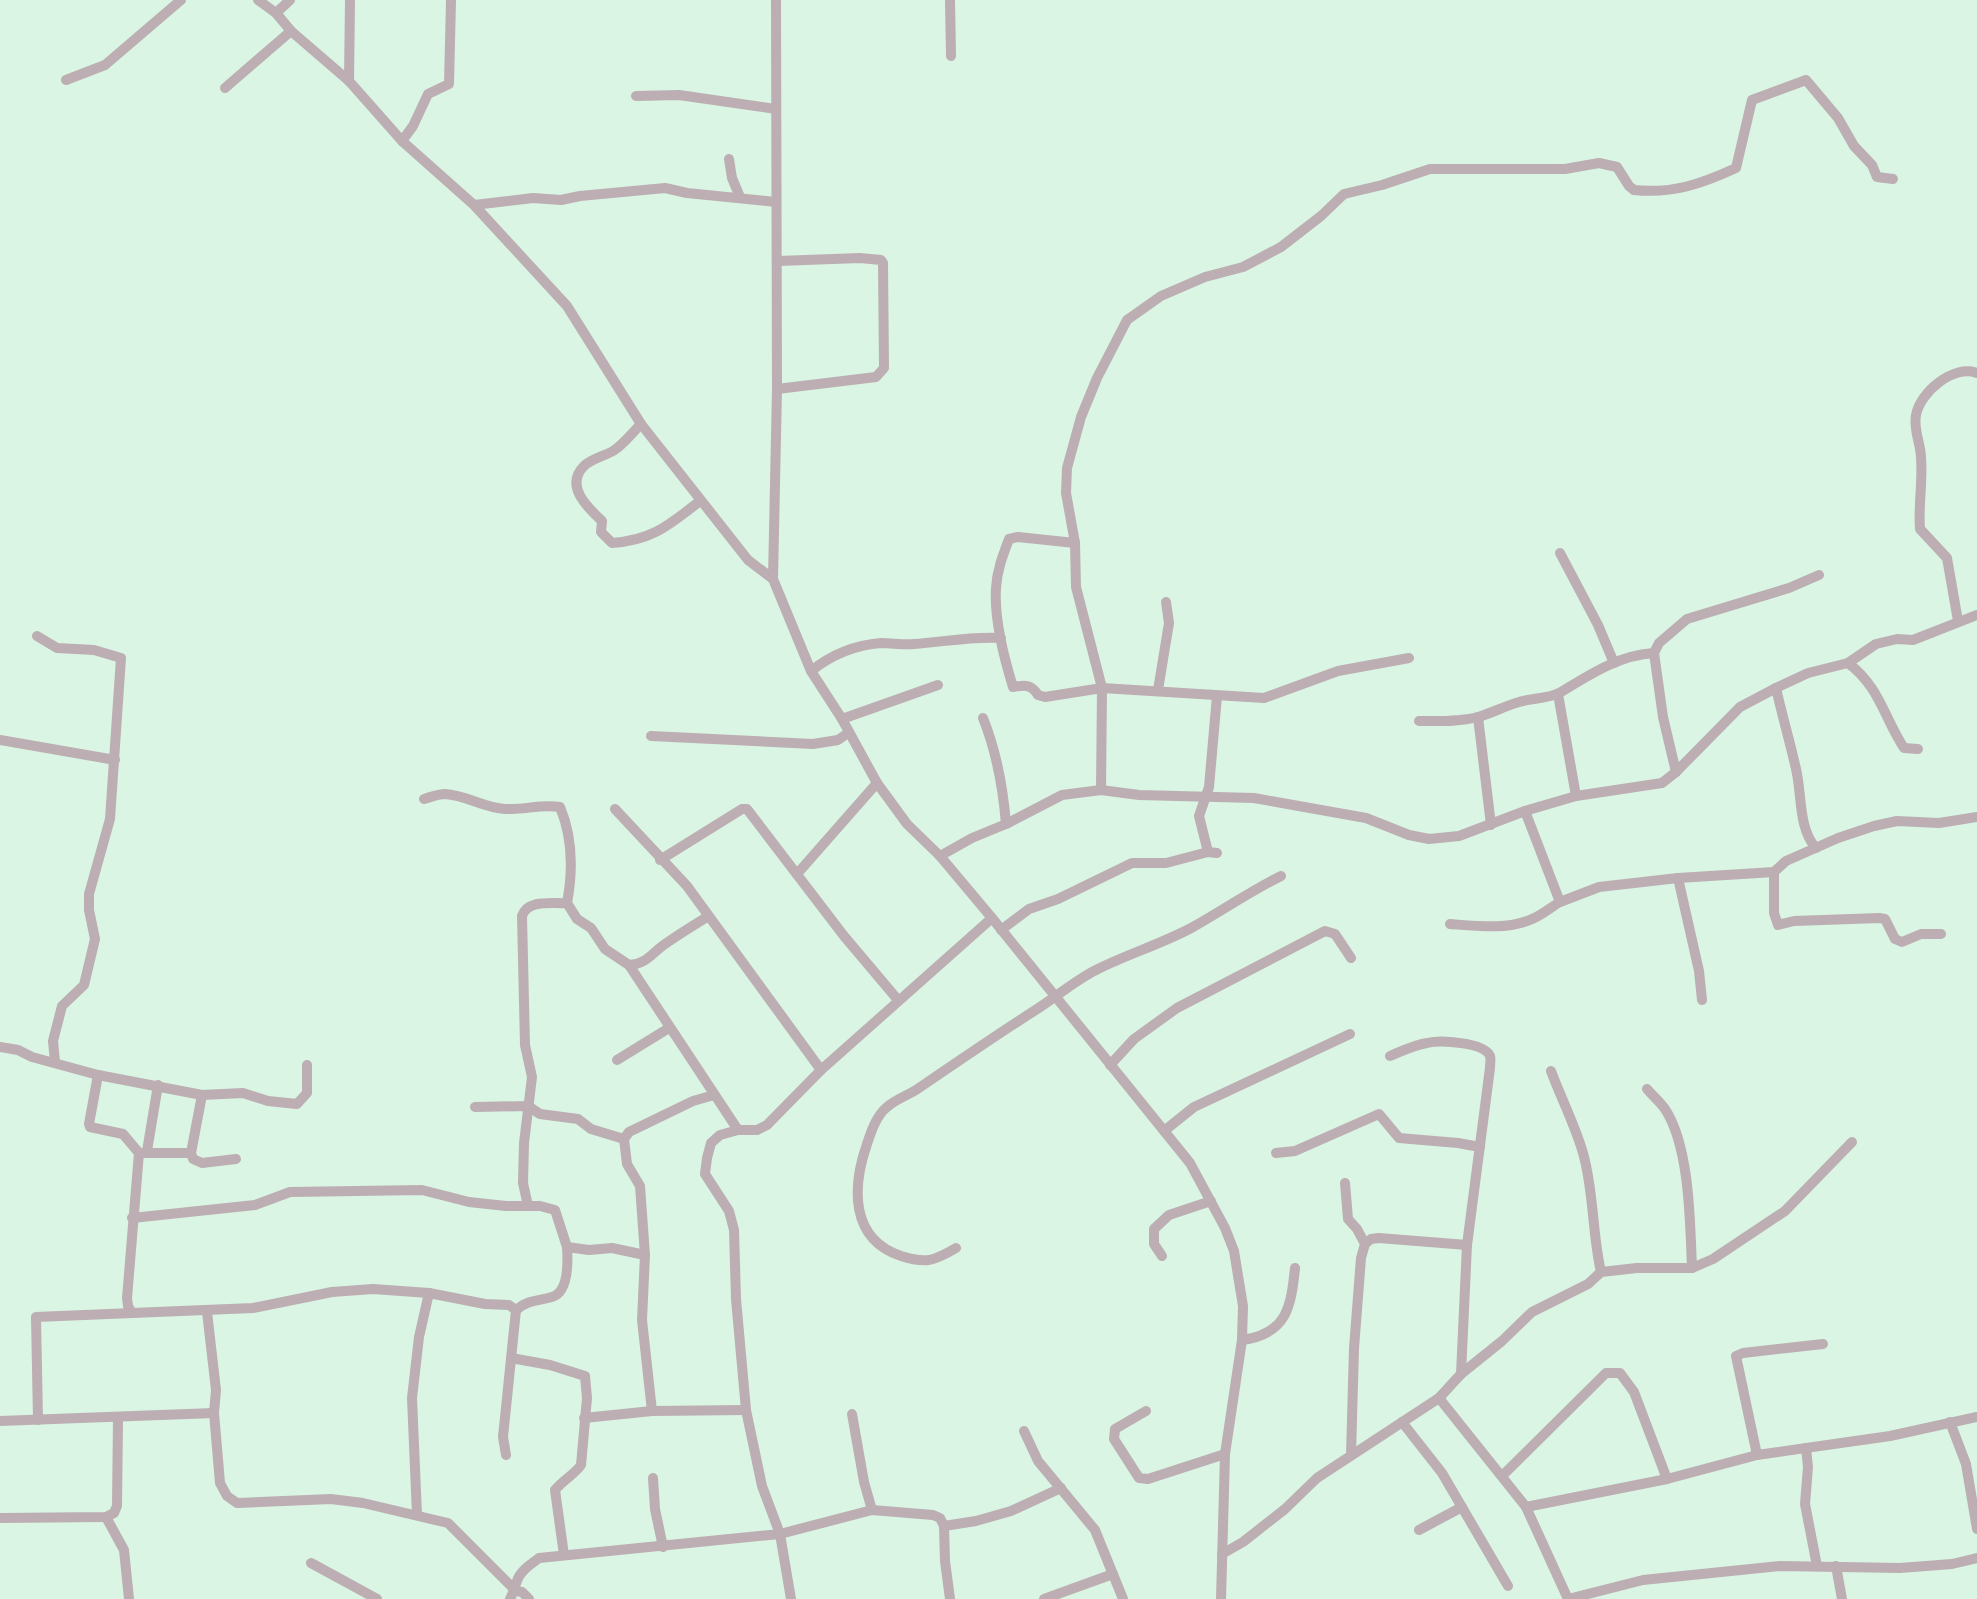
<svg xmlns="http://www.w3.org/2000/svg" width="1977" height="1599" font-family="Commissioner,sans-serif">
  <style>
    .lines { fill: none; stroke-linecap: round; stroke-linejoin: round }
    .street { stroke: #bcaeb2; stroke-width: 10 }
  </style>
  <rect width="100%" height="100%" fill="#daf5e4"/>
  <g class="lines">
    <!-- street -->
    <g class="street">
      <polyline points="258,0 276,13 291,31 349,81 402,141 474,205 567,306 641,424 748,560 773,579"/>
      <polyline points="776,0 777,389 773,579 811,671 842,719 877,783 907,824 940,856 992,918 1190,1163 1225,1228 1234,1251 1243,1306 1242,1340 1225,1454 1221,1599"/>
      <polyline points="950,0 951,56"/>
      <polyline points="276,13 290,0"/>
      <polyline points="66,80 105,65 181,0"/>
      <polyline points="349,81 350,0"/>
      <polyline points="225,88 291,31"/>
      <polyline points="636,96 679,95 776,109"/>
      <polyline points="402,141 413,126 428,94 449,84 451,0"/>
      <polyline points="729,159 732,178 740,197"/>
      <polyline points="474,205 533,198 561,200 580,196 665,188 687,193 776,202"/>
      <polyline points="777,389 876,377 884,368 883,263 881,260 860,258 778,261"/>
      <path d="M641,424C632,433 623,445 613,451C604,456 591,459 584,466C564,486 588,508 602,521L601,532L612,543C653,540 669,525 700,501"/>
      <path d="M1075,543L1018,537L1009,539C1003,555 997,570 996,588C994,619 1004,658 1013,687C1025,685 1031,684 1038,695L1045,697L1102,688L1264,698L1338,671L1409,658"/>
      <polyline points="1560,553 1598,625 1614,663"/>
      <path d="M1958,621L1947,558L1920,529C1918,506 1923,482 1921,458C1921,444 1913,430 1916,415C1920,392 1954,364 1977,373"/>
      <polyline points="37,636 57,648 94,650 121,658 110,819 89,894 89,910 95,939 84,985 62,1006 53,1041 55,1062"/>
      <path d="M1848,663C1880,687 1884,718 1904,748L1918,749"/>
      <path d="M811,671C831,655 856,645 881,643C892,643 903,645 914,644C943,642 972,636 1001,638"/>
      <path d="M1776,688C1782,715 1790,742 1796,769C1802,793 1798,829 1816,848"/>
      <polyline points="1158,690 1169,623 1166,602"/>
      <polyline points="1558,694 1576,796"/>
      <polyline points="1478,717 1491,825"/>
      <path d="M983,718C997,753 1003,787 1006,824"/>
      <polyline points="842,719 938,685"/>
      <path d="M1419,721C1438,721 1459,722 1478,717C1492,713 1505,706 1519,702C1531,698 1549,699 1561,692C1589,675 1619,655 1654,653"/>
      <polyline points="651,736 813,744 838,740 848,733"/>
      <polyline points="0,740 115,760"/>
      <polyline points="1676,772 1663,717 1654,653 1659,643 1687,619 1789,588 1819,575"/>
      <path d="M1101,790L1102,688L1076,587L1075,543L1066,493L1067,468L1081,417L1097,378L1127,320L1161,296L1205,277L1243,267L1281,247L1321,216L1344,194L1382,185L1430,169H1565L1599,163L1617,167L1629,186L1634,190C1673,194 1701,184 1736,168L1752,100L1806,80L1838,118L1854,146L1872,165L1877,177L1893,179"/>
      <path d="M424,799C431,797 438,794 445,794C466,795 484,808 505,809C524,810 541,804 560,807C573,838 573,871 567,903L577,919L591,928L605,949L629,965L738,1130"/>
      <polyline points="615,809 687,886 821,1070"/>
      <polyline points="1208,852 1199,816 1209,787 1217,696"/>
      <polyline points="940,856 972,838 1006,824 1062,795 1101,790 1139,795 1254,798 1366,818 1409,835 1429,839 1459,836 1525,811 1576,796 1662,783 1676,772 1740,707 1776,688 1808,673 1848,663 1876,644 1897,639 1913,640 1977,615"/>
      <polyline points="660,860 742,809 747,809 844,936 898,1000"/>
      <polyline points="1774,872 1774,913 1778,925 1794,921 1879,918 1885,919 1895,939 1902,942 1921,934 1941,934"/>
      <polyline points="797,874 877,783"/>
      <polyline points="1678,878 1699,971 1702,1000"/>
      <polyline points="1560,902 1599,887 1678,878 1774,872 1786,861 1838,838 1874,826 1897,821 1939,823 1977,817"/>
      <path d="M1450,924C1476,926 1508,930 1532,919C1542,915 1551,907 1560,902L1525,811"/>
      <polyline points="1001,930 1029,909 1058,899 1132,863 1166,863 1208,852 1217,853"/>
      <path d="M629,965C648,964 653,951 668,942C681,933 694,925 707,917"/>
      <polyline points="0,1047 18,1050 32,1057 98,1075 202,1095 243,1093 268,1101 297,1104 307,1093 307,1065"/>
      <path d="M1390,1056C1402,1051 1414,1045 1427,1043C1440,1040 1484,1042 1490,1056C1491,1060 1490,1064 1490,1068L1467,1245L1461,1374"/>
      <polyline points="617,1060 669,1028"/>
      <polyline points="1110,1065 1134,1039 1177,1008 1325,931 1335,934 1351,958"/>
      <path d="M1551,1071C1561,1098 1575,1125 1583,1153C1594,1191 1592,1233 1601,1272"/>
      <polyline points="98,1075 89,1124 90,1127 123,1134 139,1153"/>
      <path d="M1647,1089C1653,1096 1660,1102 1665,1109C1690,1147 1690,1223 1692,1268"/>
      <polyline points="202,1095 191,1153 193,1159 202,1163 236,1159"/>
      <polyline points="475,1107 528,1106 540,1114 578,1119 591,1129 624,1139"/>
      <polyline points="1164,1131 1194,1107 1350,1034"/>
      <polyline points="147,1151 158,1085"/>
      <polyline points="1276,1153 1295,1151 1379,1114 1399,1138 1458,1143 1480,1147"/>
      <polyline points="1345,1183 1348,1219 1357,1229 1365,1244"/>
      <path d="M528,1206L523,1183L524,1143L532,1077L525,1045L522,916C528,899 552,904 567,903"/>
      <polyline points="132,1218 255,1205 290,1192 422,1190 469,1202 506,1206 540,1206 555,1210 567,1247 589,1250 612,1248 645,1255"/>
      <path d="M956,1248C934,1261 926,1264 901,1256C850,1239 852,1187 867,1144C871,1132 876,1116 887,1107C896,1099 909,1095 919,1088C957,1062 995,1036 1034,1011C1055,998 1074,981 1096,970C1127,954 1162,944 1193,927C1223,910 1251,891 1281,876"/>
      <polyline points="1162,1256 1154,1244 1154,1229 1169,1215 1211,1201"/>
      <path d="M516,1310C527,1300 538,1301 552,1297C569,1292 568,1262 567,1247"/>
      <polyline points="207,1312 216,1390 214,1413 220,1483 227,1496 237,1503 331,1499 363,1503 448,1523 516,1591 522,1592 529,1599"/>
      <polyline points="132,1313 128,1306 127,1298 139,1153 191,1153"/>
      <path d="M1242,1340C1287,1334 1291,1307 1295,1268"/>
      <path d="M511,1358L550,1365L585,1376L587,1398L581,1465C574,1475 564,1479 555,1490L564,1555"/>
      <polyline points="1439,1398 1526,1507 1568,1599"/>
      <polyline points="652,1411 642,1320 645,1255 640,1186 627,1164 624,1139 629,1132 693,1101 714,1095"/>
      <polyline points="1146,1411 1115,1429 1114,1439 1139,1478 1148,1479 1225,1454"/>
      <polyline points="852,1414 864,1482 872,1510"/>
      <polyline points="584,1418 652,1411 746,1410"/>
      <polyline points="38,1420 36,1317 253,1308 332,1292 373,1289 429,1293 485,1304 509,1305 516,1310 503,1437 506,1455"/>
      <polyline points="0,1421 214,1413"/>
      <polyline points="1402,1422 1442,1473 1508,1586"/>
      <polyline points="1950,1422 1966,1464 1977,1529"/>
      <polyline points="1024,1431 1038,1461 1095,1530 1123,1599"/>
      <polyline points="1806,1448 1808,1467 1805,1504 1817,1566"/>
      <polyline points="1351,1455 1354,1348 1361,1258 1365,1244 1371,1239 1379,1238 1467,1245"/>
      <polyline points="1757,1455 1736,1356 1743,1353 1823,1344"/>
      <polyline points="1502,1476 1606,1373 1620,1373 1634,1392 1667,1479"/>
      <polyline points="653,1478 655,1509 663,1547"/>
      <polyline points="1526,1507 1667,1479 1757,1455 1890,1436 1977,1417"/>
      <polyline points="417,1515 412,1398 419,1337 429,1293"/>
      <polyline points="106,1517 124,1550 129,1599"/>
      <polyline points="0,1518 106,1517 114,1513 117,1506 118,1418"/>
      <polyline points="944,1526 976,1521 1011,1511 1061,1488"/>
      <polyline points="1419,1530 1462,1507"/>
      <polyline points="1222,1554 1243,1542 1285,1509 1317,1478 1439,1398 1461,1374 1502,1341 1532,1312 1588,1284 1601,1272 1637,1268 1692,1268 1713,1259 1785,1211 1852,1142"/>
      <polyline points="311,1563 377,1599"/>
      <polyline points="1836,1566 1842,1599"/>
      <path d="M510,1599C514,1592 514,1588 517,1581C520,1571 531,1564 539,1558L780,1534L872,1510L933,1515L940,1518L944,1526L945,1561L950,1599"/>
      <polyline points="791,1599 780,1534 762,1486 746,1410 736,1299 734,1230 729,1211 705,1174 707,1158 711,1143 720,1135 738,1130 757,1130 767,1125 821,1070 992,918"/>
      <polyline points="1044,1599 1113,1574"/>
      <polyline points="1568,1599 1643,1580 1780,1566 1900,1568 1952,1564 1977,1558"/>
    </g>
  </g>
</svg>
